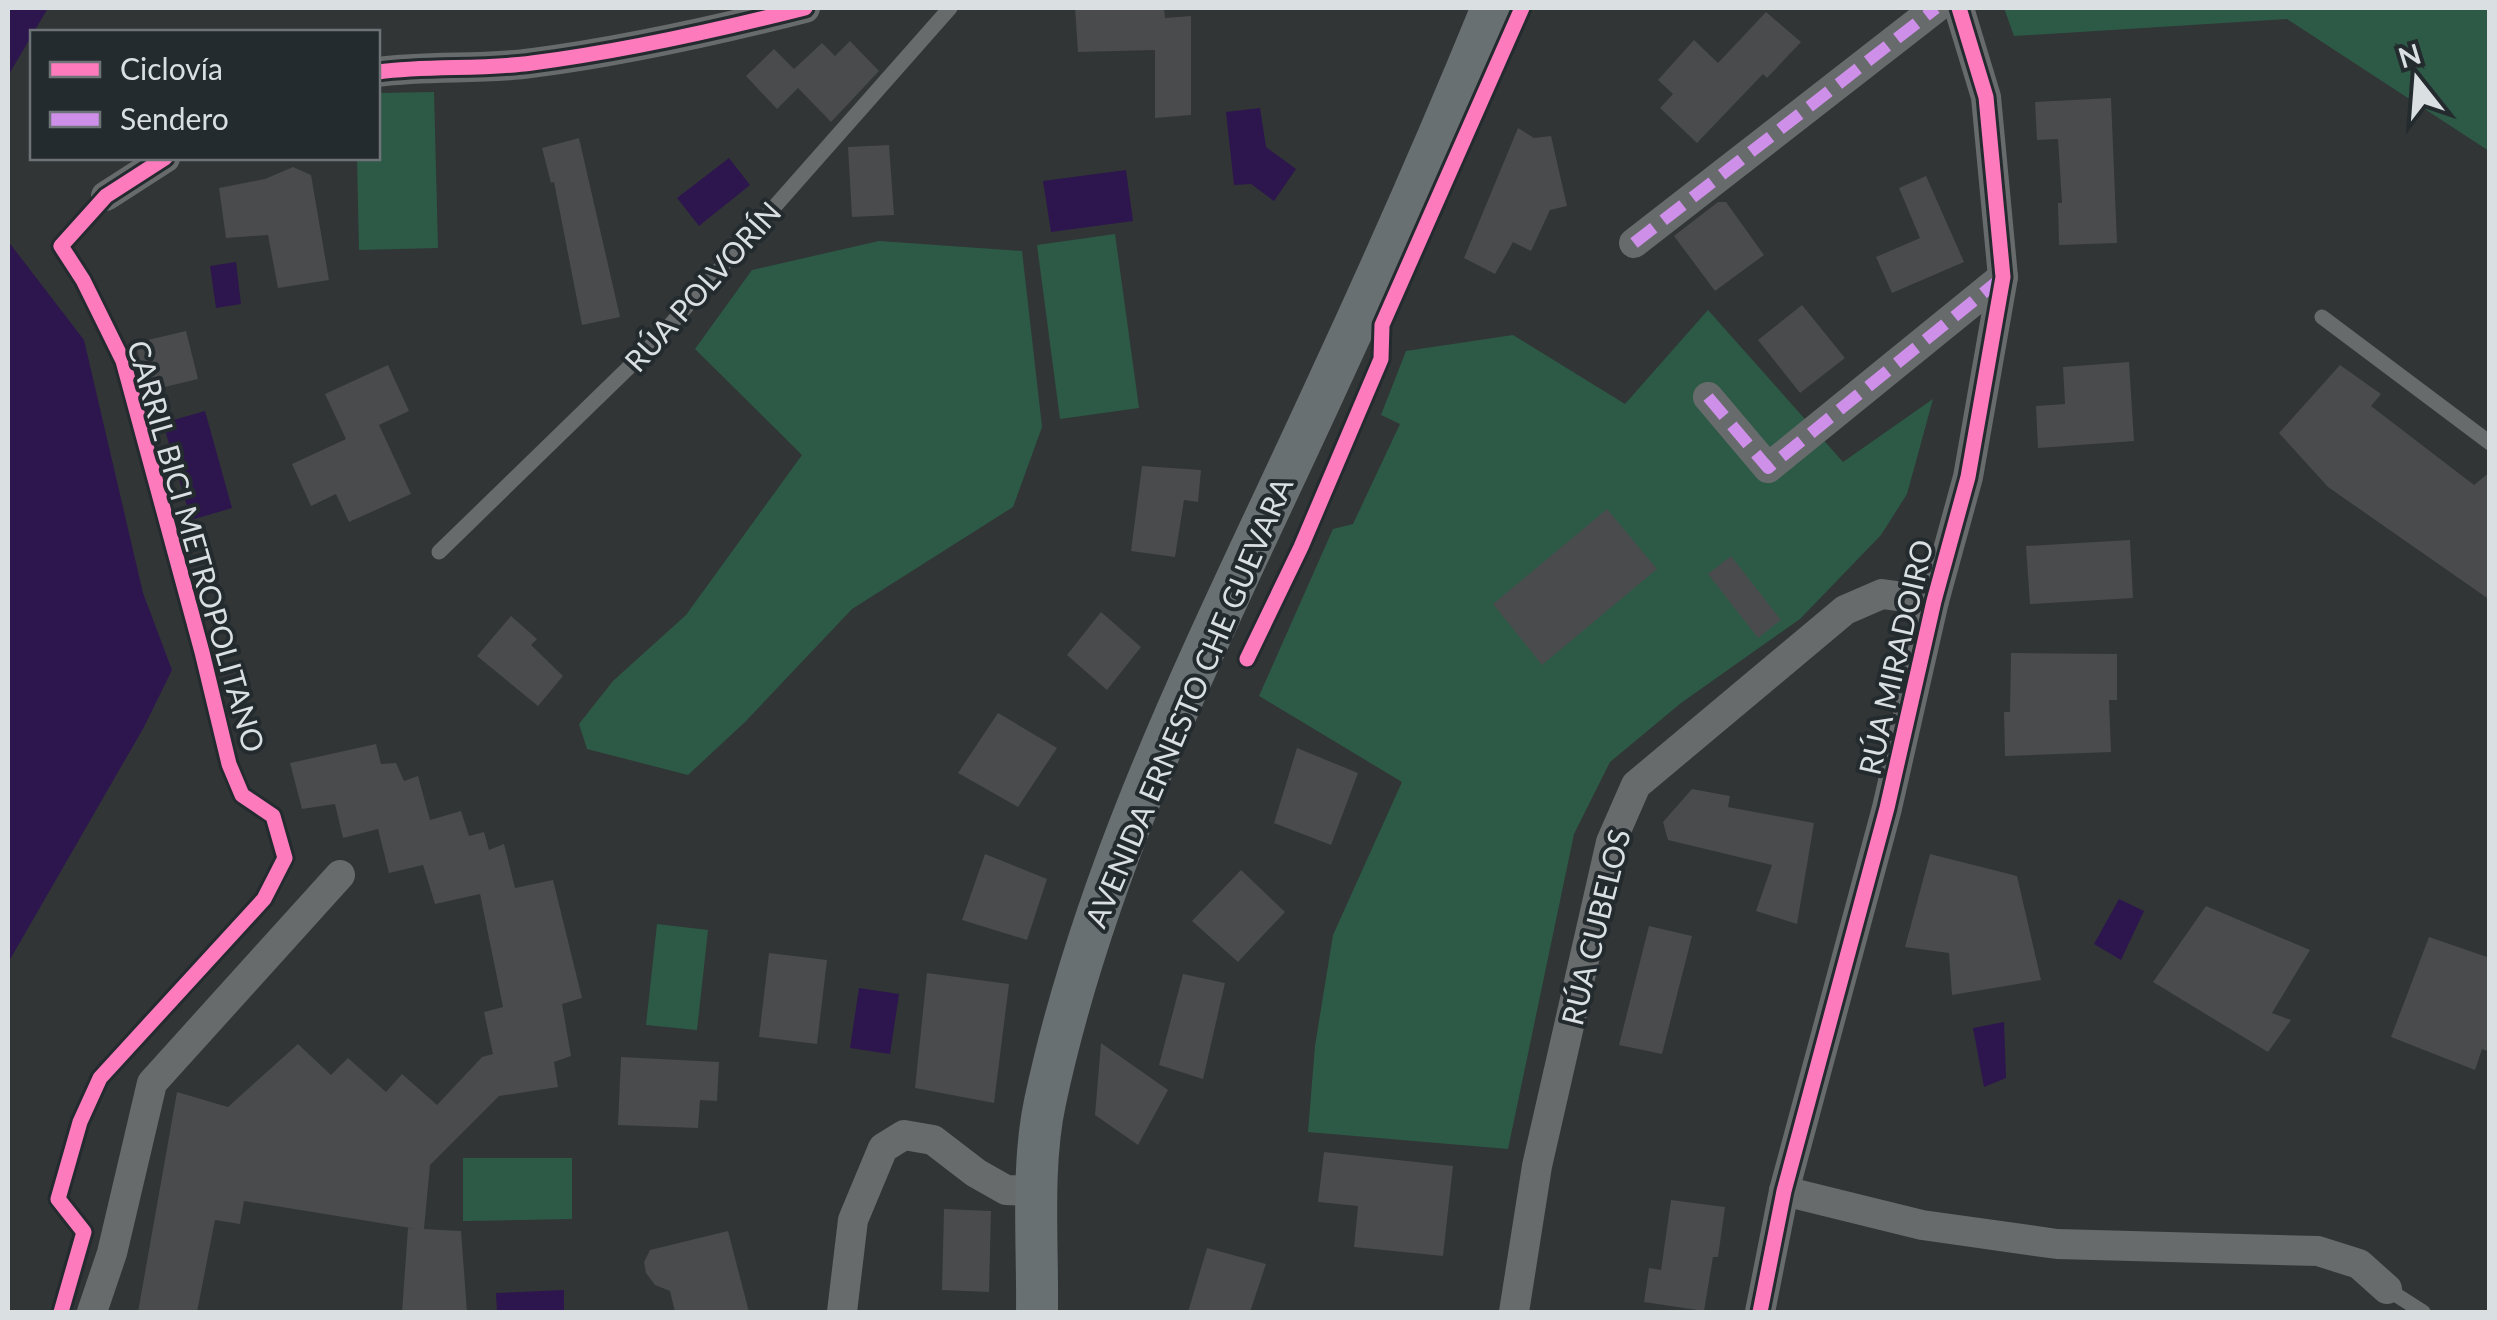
<svg xmlns="http://www.w3.org/2000/svg" width="2497" height="1320" font-family="Lato,sans-serif">
  <style>
    .green { fill: #2d5a46 }
    .water { fill: #2d164d }
    .building { fill: #494b4d }
    .lines { fill: none; stroke-linecap: round; stroke-linejoin: round }
    .service { stroke: #676b6c; stroke-width: 15 }
    .minor { stroke: #676b6c; stroke-width: 30 }
    .secondary { stroke: #697072; stroke-width: 42 }
    .quiet { stroke: #ce8fe9; stroke-width: 12; stroke-dasharray: 25 12; stroke-linecap: butt }
    .cycleway-casing { stroke: #242b2f; stroke-width: 21 }
    .cycleway { stroke: #fd7abc; stroke-width: 15 }
    .labels { text-anchor: middle; dominant-baseline: central; stroke-width: 8; stroke-linejoin: round; paint-order: stroke }
    .street-label { font-size: 30px; fill: #dadfe2; stroke: #242b2f }
  </style>
  <rect width="100%" height="100%" fill="#313536"/>
  <!-- green -->
  <g class="green">
    <polygon points="2004,8 2489,8 2489,151 2287,19 2014,36"/>
    <polygon points="434,92 438,248 359,250 357,158 378,158 378,93"/>
    <polygon points="1115,234 1139,408 1060,419 1037,245"/>
    <polygon points="879,241 1022,251 1042,427 1013,507 852,609 745,722 688,775 587,749 579,724 613,681 686,615 802,455 695,349 752,270"/>
    <polygon points="1708,310 1843,462 1933,399 1907,494 1881,535 1800,619 1681,703 1610,762 1574,834 1508,1149 1308,1132 1315,1046 1333,935 1402,782 1259,696 1333,529 1353,524 1400,424 1381,415 1406,351 1513,335 1625,404"/>
    <polygon points="657,924 708,930 697,1030 646,1025"/>
    <polygon points="463,1158 572,1158 572,1219 463,1221"/>
  </g>
  <!-- water -->
  <g class="water">
    <polygon points="8,8 48,8 8,76"/>
    <polygon points="1260,108 1266,147 1296,169 1274,201 1251,184 1234,185 1226,112"/>
    <polygon points="729,158 750,185 699,226 677,198"/>
    <polygon points="1126,170 1133,221 1051,232 1043,181"/>
    <polygon points="8,241 84,340 143,593 172,670 144,727 8,963"/>
    <polygon points="236,262 241,304 216,308 210,266"/>
    <polygon points="205,411 232,508 191,520 163,423"/>
    <polygon points="2119,899 2144,911 2121,960 2094,944"/>
    <polygon points="859,988 899,994 890,1054 850,1048"/>
    <polygon points="2004,1022 2006,1078 1984,1087 1973,1028"/>
    <polygon points="564,1290 564,1312 497,1312 496,1293"/>
  </g>
  <!-- building -->
  <g class="building">
    <polygon points="1075,8 1164,8 1165,18 1191,16 1191,115 1155,118 1155,50 1078,52"/>
    <polygon points="1766,12 1801,42 1767,78 1763,74 1697,143 1660,108 1673,94 1658,80 1694,40 1718,63"/>
    <polygon points="850,41 879,71 831,122 798,88 777,109 746,76 774,49 794,69 822,43 835,56"/>
    <polygon points="2111,98 2117,243 2059,245 2058,203 2062,203 2058,139 2037,140 2035,102"/>
    <polygon points="1518,128 1534,138 1551,136 1567,206 1550,210 1531,251 1513,242 1495,274 1464,258"/>
    <polygon points="579,138 620,317 582,325 554,182 551,183 542,148"/>
    <polygon points="889,145 894,215 852,217 848,147"/>
    <polygon points="293,167 311,175 329,280 278,288 268,235 226,238 219,188 265,179"/>
    <polygon points="1926,176 1964,262 1892,293 1876,257 1920,238 1899,188"/>
    <polygon points="1718,202 1726,202 1764,255 1715,291 1674,236"/>
    <polygon points="1802,305 1845,358 1800,393 1758,340"/>
    <polygon points="186,331 198,379 148,391 135,343"/>
    <polygon points="2129,362 2134,441 2038,448 2036,406 2065,404 2063,367"/>
    <polygon points="388,365 409,411 379,425 411,494 349,522 336,494 311,506 292,464 346,439 325,394"/>
    <polygon points="2340,365 2381,394 2371,406 2474,485 2490,472 2490,600 2328,487 2279,433"/>
    <polygon points="1142,466 1201,470 1198,502 1184,500 1175,557 1131,551"/>
    <polygon points="1607,509 1657,569 1542,665 1493,604"/>
    <polygon points="2130,540 2133,598 2030,604 2026,546"/>
    <polygon points="1731,556 1781,620 1758,638 1708,574"/>
    <polygon points="1101,612 1141,647 1107,690 1067,655"/>
    <polygon points="511,616 537,639 531,645 563,676 538,706 477,656"/>
    <polygon points="2011,653 2117,654 2117,700 2109,700 2111,752 2005,756 2004,712 2010,712"/>
    <polygon points="998,713 1057,748 1018,807 958,773"/>
    <polygon points="376,744 381,764 396,763 404,781 418,776 430,820 461,811 469,836 484,832 489,850 504,844 515,888 553,880 582,998 562,1004 571,1056 554,1062 558,1087 499,1096 430,1165 424,1229 461,1231 467,1312 402,1312 408,1228 417,1229 244,1201 240,1224 215,1220 197,1312 138,1312 177,1092 228,1107 298,1044 331,1075 348,1058 386,1092 402,1074 437,1105 482,1057 493,1054 484,1012 503,1007 480,894 435,904 423,865 389,873 378,829 343,838 335,804 302,809 290,763"/>
    <polygon points="1297,748 1358,773 1331,845 1274,823"/>
    <polygon points="1692,789 1730,796 1728,807 1814,823 1797,924 1756,911 1772,865 1668,840 1663,822"/>
    <polygon points="985,854 1047,879 1027,940 962,920"/>
    <polygon points="1930,854 2017,876 2041,980 1952,995 1949,953 1905,947"/>
    <polygon points="1241,870 1285,912 1238,962 1192,921"/>
    <polygon points="2206,906 2310,950 2272,1013 2291,1020 2268,1052 2153,982"/>
    <polygon points="1649,926 1692,936 1662,1054 1619,1045"/>
    <polygon points="2429,937 2490,958 2490,1052 2482,1049 2475,1070 2391,1037"/>
    <polygon points="769,953 827,960 817,1044 759,1037"/>
    <polygon points="927,973 1009,984 994,1103 915,1088"/>
    <polygon points="1183,974 1225,983 1203,1079 1159,1065"/>
    <polygon points="1101,1043 1168,1090 1138,1145 1095,1115"/>
    <polygon points="621,1057 719,1062 717,1101 700,1100 698,1128 618,1125"/>
    <polygon points="1324,1152 1453,1166 1443,1256 1354,1247 1358,1206 1318,1202"/>
    <polygon points="1671,1200 1725,1207 1718,1257 1713,1257 1704,1311 1644,1302 1649,1268 1661,1270"/>
    <polygon points="944,1209 991,1211 989,1292 942,1290"/>
    <polygon points="728,1231 749,1312 675,1312 670,1291 655,1285 646,1273 644,1262 650,1250"/>
    <polygon points="1207,1248 1266,1264 1250,1312 1188,1312"/>
  </g>
  <g class="lines">
    <!-- service -->
    <g class="service">
      <polyline points="2322,317 2490,443"/>
      <polyline points="439,552 656,341 950,8"/>
      <polyline points="2387,1289 2423,1312"/>
    </g>
    <!-- minor -->
    <g class="minor">
      <path d="M378,72C429,65 481,70 532,63C625,51 714,31 805,8"/>
      <polyline points="106,196 165,158"/>
      <polyline points="1634,243 1936,8"/>
      <polyline points="1708,397 1768,468 2003,277"/>
      <polyline points="1784,1191 1922,1225 2057,1244 2318,1251 2359,1264 2387,1289"/>
      <polyline points="92,1312 112,1253 152,1083 340,875"/>
      <polyline points="842,1312 853,1220 883,1148 904,1135 933,1140 976,1173 1006,1190 1038,1191"/>
      <polyline points="1514,1312 1537,1166 1611,842 1636,785 1845,610 1882,594 1934,601"/>
      <polyline points="1760,1312 1784,1191 1887,808 1934,601 1968,477 2003,277 1986,97 1959,8"/>
    </g>
    <!-- secondary -->
    <path class="secondary" d="M1037,1312C1038,1245 1031,1167 1045,1102C1099,848 1222,615 1329,381C1386,258 1441,133 1492,8"/>
    <!-- quiet -->
    <g class="quiet">
      <polyline points="1634,243 1936,8"/>
      <polyline points="1708,397 1768,468 2003,277"/>
    </g>
    <!-- cycleway casing -->
    <g class="cycleway-casing">
      <g id="cycleway">
        <path d="M378,72C429,65 481,70 532,63C625,51 714,31 805,8"/>
        <polyline points="1247,659 1301,547 1381,359 1382,325 1522,8"/>
        <polyline points="61,1312 84,1232 58,1199 80,1122 100,1078 264,899 285,858 273,816 242,795 229,764 202,652 123,361 83,280 61,246 106,196 165,158"/>
        <polyline points="1760,1312 1784,1191 1887,808 1934,601 1968,477 2003,277 1986,97 1959,8"/>
      </g>
    </g>
    <!-- cycleway -->
    <use href="#cycleway" class="cycleway"/>
  </g>
  <g class="labels">
    <!-- street labels -->
    <g class="street-label">
      <text transform="translate(702 286) rotate(-48)">RÚA POLVORÍN</text>
      <text transform="translate(197 546) rotate(74)">CARRIL BICI METROPOLITANO</text>
      <text transform="translate(1895 657) rotate(-77)">RÚA MIRADOIRO</text>
      <text transform="translate(1188 702) rotate(-67)">AVENIDA ERNESTO CHE GUEVARA</text>
      <text transform="translate(1595 927) rotate(-76)">RÚA CUBELOS</text>
    </g>
  </g>
  <!-- border -->
  <rect width="2497" height="1320" fill="none" stroke="#dadfe2" stroke-width="20"/>
  <!-- legend -->
  <rect x="30" y="30" width="350" height="130" fill="#242b2f" stroke="#6d7377" stroke-width="2.5"/>
  <rect x="50" y="62" width="50" height="15" fill="#fd7abc" stroke="#6d7377" stroke-width="2.5"/>
  <text x="120" y="80" font-size="30" fill="#dadfe2">Ciclovía</text>
  <rect x="50" y="112" width="50" height="15" fill="#ce8fe9" stroke="#6d7377" stroke-width="2.5"/>
  <text x="120" y="130" font-size="30" fill="#dadfe2">Sendero</text>
  <!-- north arrow -->
  <g transform="translate(2417 80) rotate(343)" stroke="#242b2f" stroke-width="8" paint-order="stroke">
  <path d="M0-8L18 38L0 25L-18 38Z" fill="#dadfe2"/>
  <text y="-15" font-size="28" font-weight="bold" text-anchor="middle" fill="#dadfe2">N</text>
  </g>
</svg>
